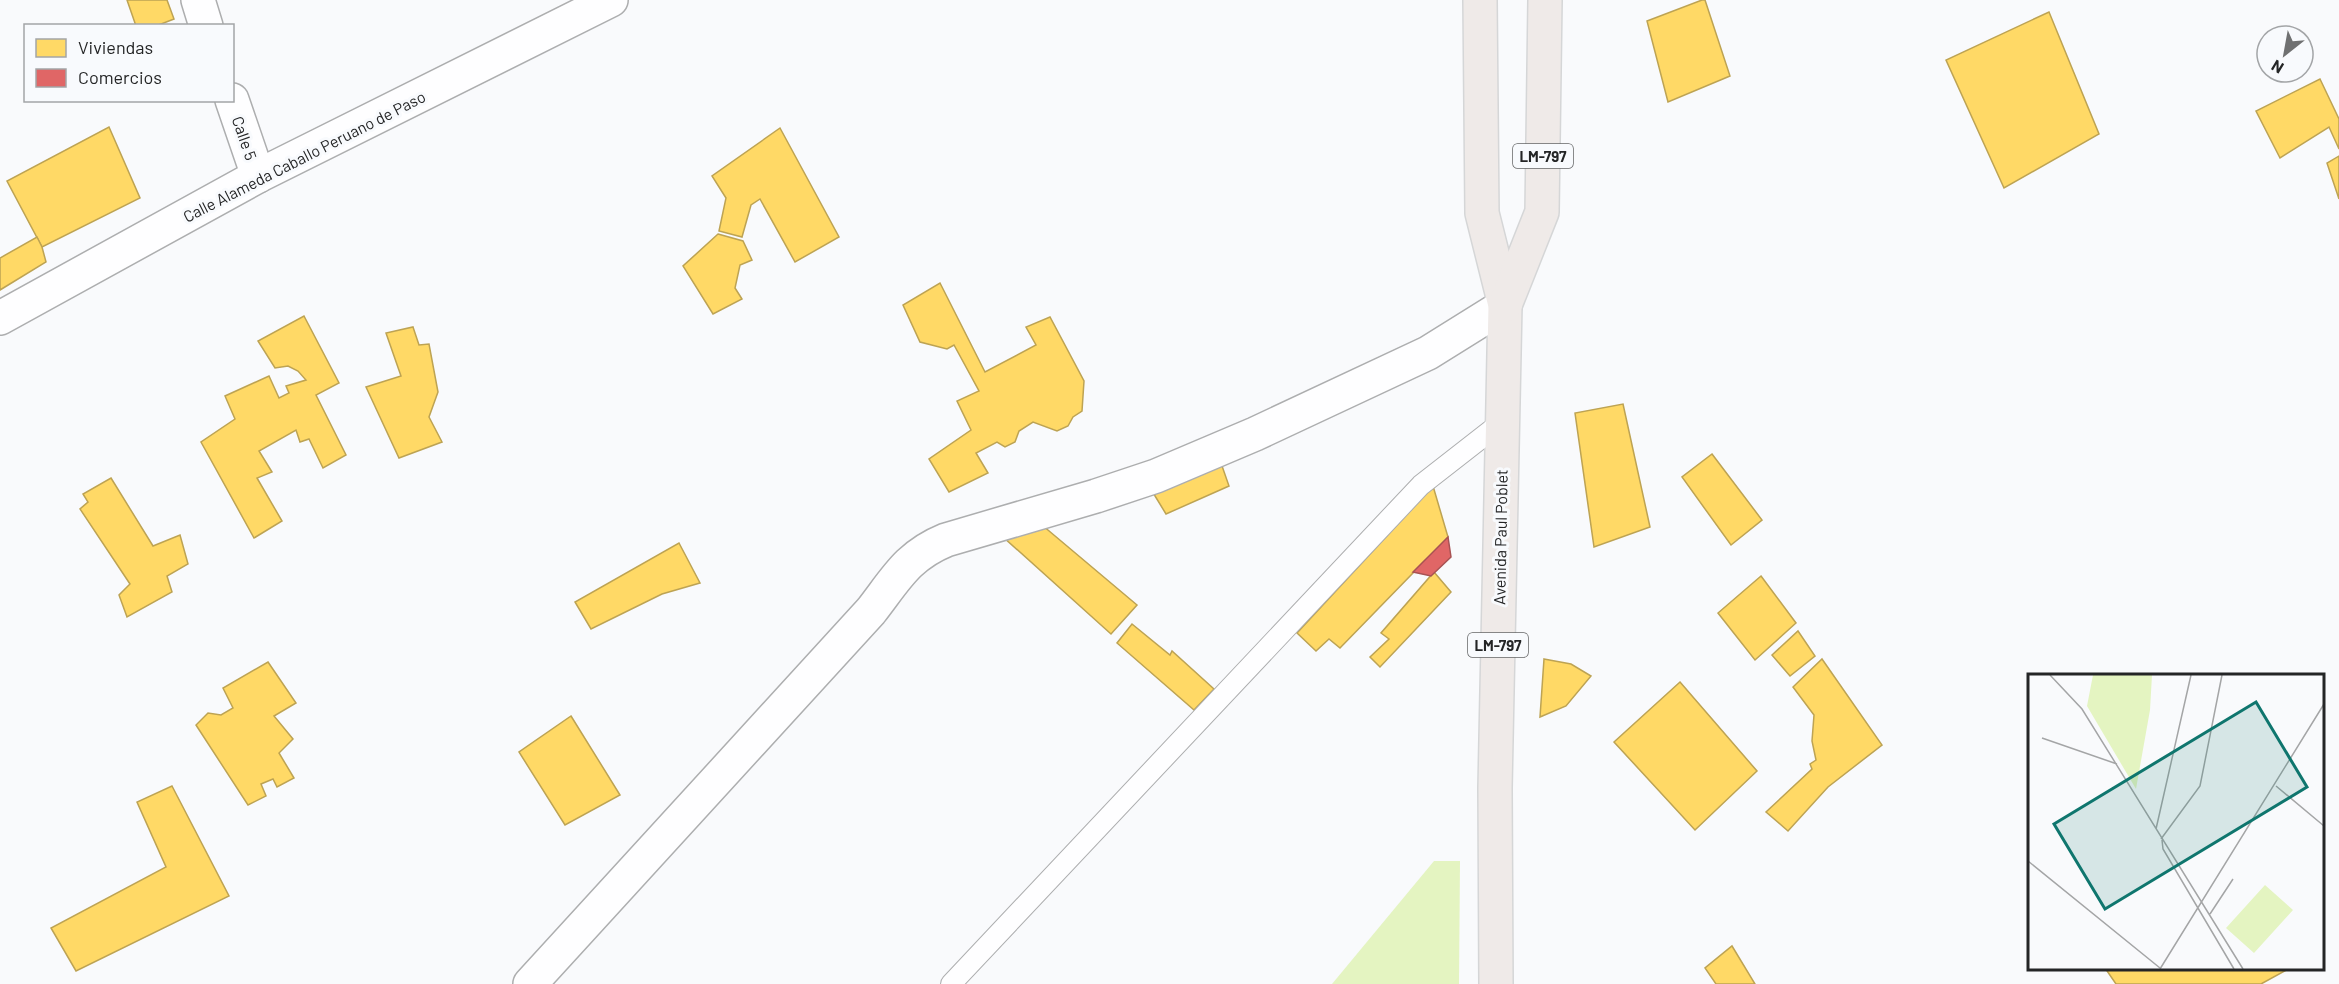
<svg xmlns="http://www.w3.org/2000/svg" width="2339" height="984" font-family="Barlow,sans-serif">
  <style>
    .green { fill: #e4f4c1 }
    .homes { fill: #ffd966; stroke: #bda353; stroke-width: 1.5 }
    .shops { fill: #e06666; stroke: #a85253; stroke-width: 1.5 }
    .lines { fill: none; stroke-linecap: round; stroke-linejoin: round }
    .service-casing { stroke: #adaeaf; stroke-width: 22 }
    .minor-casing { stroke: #adaeaf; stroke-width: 36 }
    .primary-casing { stroke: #d5d6d7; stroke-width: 36 }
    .service { stroke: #fefeff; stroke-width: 20 }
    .minor { stroke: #fefeff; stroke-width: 33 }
    .primary { stroke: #efeae8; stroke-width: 33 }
    .labels { text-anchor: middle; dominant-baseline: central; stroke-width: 6; stroke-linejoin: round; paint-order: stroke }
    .shield { fill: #f8fafd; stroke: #646566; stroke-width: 1.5 }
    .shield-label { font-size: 15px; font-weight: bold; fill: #242526 }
    .street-label { font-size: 16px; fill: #242526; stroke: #f8fafd }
    .inset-road { fill: none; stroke: #a4a5a6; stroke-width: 1.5 }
    .view { fill: #0f766e; fill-opacity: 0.15; stroke: #0f766e; stroke-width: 3 }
    .inset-edge { fill: none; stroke: #242526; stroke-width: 3 }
  </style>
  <rect width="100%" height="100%" fill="#f9fafc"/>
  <!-- green -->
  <polygon class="green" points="1434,861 1460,861 1459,984 1332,984"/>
  <!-- homes -->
  <g class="homes">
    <polygon points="127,0 167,0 174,19 156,26 136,26"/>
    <polygon points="1702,0 1705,0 1730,76 1668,102 1647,21"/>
    <polygon points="2049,12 2099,134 2004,188 1946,60"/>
    <polygon points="2320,79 2339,119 2339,149 2329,127 2280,158 2256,111"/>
    <polygon points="109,127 140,198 42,247 7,181"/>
    <polygon points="780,128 839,237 795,262 760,199 751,205 742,237 719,231 726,198 712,176"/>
    <polygon points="2339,156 2339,199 2327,163"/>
    <polygon points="718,234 743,241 752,260 740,265 735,288 742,299 713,314 683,266"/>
    <polygon points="37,237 42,247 46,262 0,290 0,258"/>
    <polygon points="940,283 985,372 1036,345 1026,327 1050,317 1084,381 1082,411 1073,417 1068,426 1057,431 1033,422 1019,431 1015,442 1005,447 997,442 976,453 988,473 949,492 929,459 971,430 957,401 979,391 954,345 947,349 920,342 903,305"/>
    <polygon points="304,316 339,383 316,395 346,455 323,468 309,439 300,442 296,430 259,451 272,472 257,478 282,521 254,538 201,442 235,419 225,396 269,376 279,398 289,393 286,386 306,380 298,371 288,366 275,368 258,341"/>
    <polygon points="413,327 419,345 429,344 438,392 429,417 442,442 399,458 366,387 401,376 386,333"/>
    <polygon points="1623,404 1650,527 1594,547 1575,413"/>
    <polygon points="1712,454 1762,520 1731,545 1682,477"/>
    <polygon points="1221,463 1229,486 1166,514 1152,491"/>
    <polygon points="111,478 153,546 180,535 188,564 167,576 172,592 127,617 119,595 130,584 80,509 88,502 83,494"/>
    <polygon points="1433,486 1448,537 1340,648 1329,639 1316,651 1297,633"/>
    <polygon points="1042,525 1137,605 1111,634 1002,536"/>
    <polygon points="679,543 700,583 662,594 591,629 575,602"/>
    <polygon points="1434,572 1451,592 1380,667 1370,657 1389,639 1381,633"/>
    <polygon points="1761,576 1796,623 1755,660 1718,613"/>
    <polygon points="1132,624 1170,655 1172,651 1214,689 1194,710 1117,643"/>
    <polygon points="1798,631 1815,656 1790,676 1772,655"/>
    <polygon points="1544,659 1571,664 1591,676 1566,706 1540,717"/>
    <polygon points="1822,659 1882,745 1828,787 1788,831 1766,812 1812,769 1810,764 1816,760 1812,741 1814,715 1793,687"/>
    <polygon points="268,662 296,703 274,716 293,739 279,753 294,778 277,787 273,779 261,784 266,796 248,805 196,725 208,713 221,715 233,708 223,688"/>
    <polygon points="1680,682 1757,771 1695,830 1614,742"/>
    <polygon points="571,716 620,795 565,825 519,752"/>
    <polygon points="172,786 229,896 76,971 51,928 166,867 137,802"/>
    <polygon points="1732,946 1755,984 1716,984 1705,968"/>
    <polygon points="2105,968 2290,968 2261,984 2116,984"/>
  </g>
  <!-- shops -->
  <polygon class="shops" points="1448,537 1451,557 1431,576 1413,572"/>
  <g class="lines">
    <!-- service casing -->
    <g class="service-casing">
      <polyline id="service" points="951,984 1421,485 1503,421"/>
    </g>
    <!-- minor casing -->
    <g class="minor-casing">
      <g id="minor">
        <polyline points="198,0 206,26"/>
        <polyline points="232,100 258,176"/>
        <polyline points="0,318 258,176 611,0"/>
        <path d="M530,984L871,611C896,579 907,556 946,540L1096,496L1156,476L1255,434L1428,353L1505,305"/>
      </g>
    </g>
    <!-- primary casing -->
    <g class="primary-casing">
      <g id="primary">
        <polyline points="1480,0 1482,213 1505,305 1495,788 1496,984"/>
        <polyline points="1505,305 1542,212 1545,0"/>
      </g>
    </g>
    <!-- service -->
    <use href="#service" class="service"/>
    <!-- minor -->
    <use href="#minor" class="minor"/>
    <!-- primary -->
    <use href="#primary" class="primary"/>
  </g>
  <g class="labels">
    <!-- shield labels -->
    <g class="shield">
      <rect x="1513" y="144" width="60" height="24" rx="4.5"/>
      <rect x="1468" y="633" width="60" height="24" rx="4.5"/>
    </g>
    <g class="shield-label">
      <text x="1543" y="156">LM-797</text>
      <text x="1498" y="645">LM-797</text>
    </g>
    <!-- street labels -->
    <g class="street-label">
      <text transform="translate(245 138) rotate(71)">Calle 5</text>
      <text transform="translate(304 156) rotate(-27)">Calle Alameda Caballo Peruano de Paso</text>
      <text transform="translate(1500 537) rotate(-89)">Avenida Paul Poblet</text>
    </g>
  </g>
  <!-- overview -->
  <g transform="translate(2028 674)">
    <rect width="296" height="296" fill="#f9fafc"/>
    <path d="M65,1H124L122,36L108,115L59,32ZM237,211L265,236L226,279L198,254Z" fill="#e4f4c1"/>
    <path class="inset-road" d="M22,1L54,35L215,295M14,64L89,90M248,112L296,152M128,155L163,1M133,165L172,112L194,1M134,166L135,175L206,295M0,187L132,294M182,240L205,205M132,295L296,30"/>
    <path class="view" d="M228,28L279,113L77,235L26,150Z"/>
    <rect width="296" height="296" class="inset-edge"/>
  </g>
  <!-- legend -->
  <rect x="24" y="24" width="210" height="78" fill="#f8fafd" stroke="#a3a5a7" stroke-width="1.5"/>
  <rect x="36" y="39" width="30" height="18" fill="#ffd966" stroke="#a3a5a7" stroke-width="1.5"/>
  <text x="78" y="54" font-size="18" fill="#242526">Viviendas</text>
  <rect x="36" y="69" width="30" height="18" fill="#e06666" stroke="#a3a5a7" stroke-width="1.5"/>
  <text x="78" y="84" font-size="18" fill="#242526">Comercios</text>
  <!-- north arrow -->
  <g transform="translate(2285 54) rotate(211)"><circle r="28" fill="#f8fafd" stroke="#a3a5a7" stroke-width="1.5"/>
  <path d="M0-4.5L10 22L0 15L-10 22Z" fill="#6f7071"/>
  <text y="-9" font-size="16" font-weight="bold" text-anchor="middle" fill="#242526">N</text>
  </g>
</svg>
